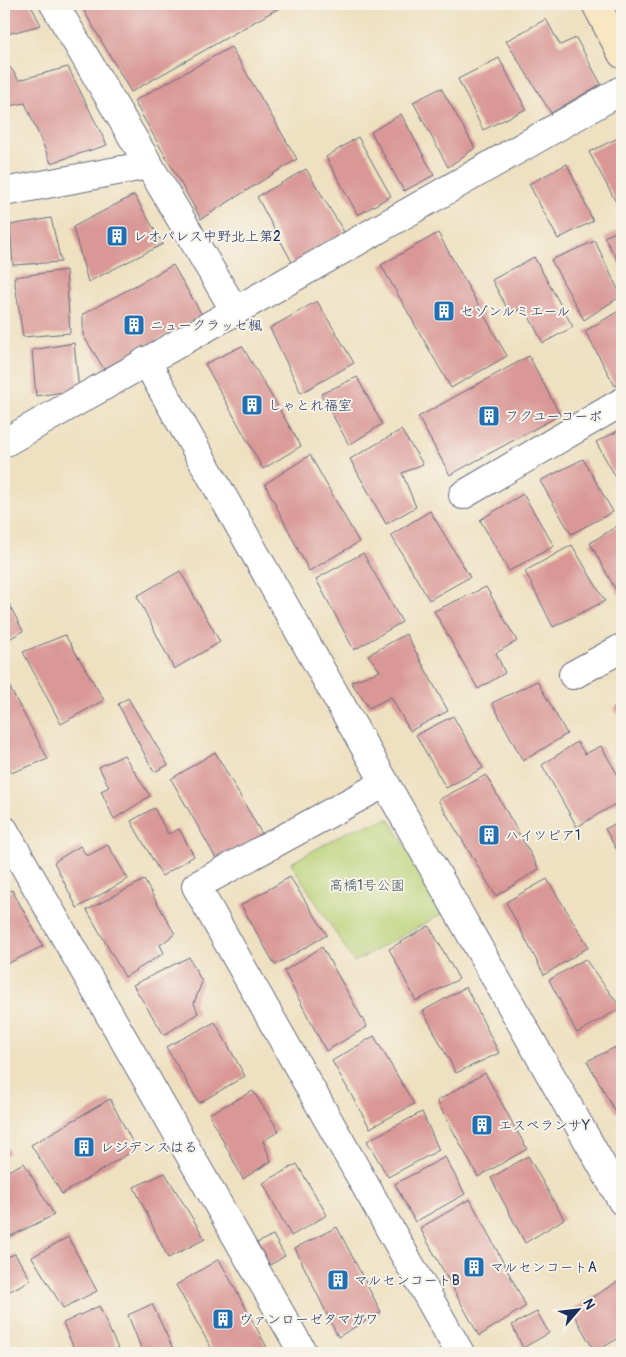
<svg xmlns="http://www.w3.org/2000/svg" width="626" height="1357" font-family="Pangolin,'Klee One',sans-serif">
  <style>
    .green { fill: #b9d277; stroke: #6a806a }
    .building { fill: #d99795 }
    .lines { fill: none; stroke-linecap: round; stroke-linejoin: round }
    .street-casing { stroke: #656d80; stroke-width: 30 }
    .secondary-casing { stroke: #656d80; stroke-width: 30 }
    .street { stroke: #fff; stroke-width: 28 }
    .secondary { stroke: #f9e7c3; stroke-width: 28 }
    .labels { text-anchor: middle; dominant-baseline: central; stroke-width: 4; stroke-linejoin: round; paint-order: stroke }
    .poi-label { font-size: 14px; fill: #1b2f5e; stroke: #f7f3e8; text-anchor: start }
    .park-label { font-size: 14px; fill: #425864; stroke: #f7f3e8 }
  </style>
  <rect width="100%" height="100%" fill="#f7f3e8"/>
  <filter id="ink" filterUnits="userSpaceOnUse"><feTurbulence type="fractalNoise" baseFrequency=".02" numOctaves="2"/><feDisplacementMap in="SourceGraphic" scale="10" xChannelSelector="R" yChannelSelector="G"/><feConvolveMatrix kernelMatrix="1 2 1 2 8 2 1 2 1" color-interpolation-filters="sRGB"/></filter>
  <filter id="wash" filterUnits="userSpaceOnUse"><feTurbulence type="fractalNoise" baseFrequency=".0096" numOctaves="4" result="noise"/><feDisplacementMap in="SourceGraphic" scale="20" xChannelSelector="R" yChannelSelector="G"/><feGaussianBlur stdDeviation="1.12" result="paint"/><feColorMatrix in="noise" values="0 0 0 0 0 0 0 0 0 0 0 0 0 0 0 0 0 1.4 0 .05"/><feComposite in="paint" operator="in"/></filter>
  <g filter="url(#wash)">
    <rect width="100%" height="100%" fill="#eee0c0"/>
    <!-- green -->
    <polygon class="green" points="389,819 446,912 354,962 291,863 350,830"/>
    <g id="blocks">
      <!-- building -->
      <g class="building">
        <polygon points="4,4 30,4 41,25 4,35"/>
        <polygon points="80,4 286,4 131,92"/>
        <polygon points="546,19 560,45 576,38 601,84 551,113 506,41"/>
        <polygon points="231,47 297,159 201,219 134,101"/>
        <polygon points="499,58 526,109 483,130 458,79"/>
        <polygon points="10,67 19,80 68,67 107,145 51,163 25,103 4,107 4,68"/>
        <polygon points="441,88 475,148 448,167 413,102"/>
        <polygon points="401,114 434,175 404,191 371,132"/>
        <polygon points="622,136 622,213 589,152"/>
        <polygon points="358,137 391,196 358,215 326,157"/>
        <polygon points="567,164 593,221 558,239 529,184"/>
        <polygon points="306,169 344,232 293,264 257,197"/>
        <polygon points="134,195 163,244 88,282 73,227"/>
        <polygon points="51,218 61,262 13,265 10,225"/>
        <polygon points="622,229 622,268 604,237"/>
        <polygon points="438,233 507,356 451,388 381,265"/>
        <polygon points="595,241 621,296 584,320 551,260"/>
        <polygon points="534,257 573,327 543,343 524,307 510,314 492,280"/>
        <polygon points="173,265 202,315 104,369 83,335 83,314"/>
        <polygon points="66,270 70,333 23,337 14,277"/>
        <polygon points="317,301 354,363 301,393 270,328"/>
        <polygon points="622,309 622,381 615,386 585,331"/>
        <polygon points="74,343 79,390 36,396 32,350"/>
        <polygon points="242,346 301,446 263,469 205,364"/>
        <polygon points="529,356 560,415 450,475 418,417"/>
        <polygon points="357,377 382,424 349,445 321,394"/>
        <polygon points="622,429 622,488 596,442"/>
        <polygon points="401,430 423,464 402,473 416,507 386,524 350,459"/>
        <polygon points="310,455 359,542 309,571 265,484"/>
        <polygon points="583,459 613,512 571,534 540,481"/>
        <polygon points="523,494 554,546 509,571 480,520"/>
        <polygon points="430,511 470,577 429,600 391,535"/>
        <polygon points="622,523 622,592 618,594 590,543"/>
        <polygon points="572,545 605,601 553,627 525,571"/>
        <polygon points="363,553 402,622 354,650 316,579"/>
        <polygon points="180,571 220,642 174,669 137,596"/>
        <polygon points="486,587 517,641 496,653 505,673 478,689 434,611"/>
        <polygon points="9,604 23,631 4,642 4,607"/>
        <polygon points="406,634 448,711 410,731 391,697 369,708 351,682 380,671 368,655"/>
        <polygon points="65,635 104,700 61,724 23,652"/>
        <polygon points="4,677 48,759 11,773 4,757"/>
        <polygon points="537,681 567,734 523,761 492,703"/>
        <polygon points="128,698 168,765 154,772 118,704"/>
        <polygon points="622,703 622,723 614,708"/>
        <polygon points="453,716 483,768 446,788 416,735"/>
        <polygon points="577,742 585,754 601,746 622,782 622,800 577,827 542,765"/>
        <polygon points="215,752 263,836 218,862 171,779"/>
        <polygon points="124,755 150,796 114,819 101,791 109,787 99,767"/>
        <polygon points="486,775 539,869 496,896 438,800"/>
        <polygon points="154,808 168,834 179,829 194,856 162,876 131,821"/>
        <polygon points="622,820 622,859 605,829"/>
        <polygon points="108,845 128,879 77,908 54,862 80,846 87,856"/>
        <polygon points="290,877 327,935 275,965 241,905"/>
        <polygon points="547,879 589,947 544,975 506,902"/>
        <polygon points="144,880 175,934 160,945 164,953 125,977 87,910"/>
        <polygon points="12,890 43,946 7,964 4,957 4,894"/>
        <polygon points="429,926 459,979 416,1001 389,949"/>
        <polygon points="322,947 367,1027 326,1051 284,971"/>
        <polygon points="189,957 202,982 194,1003 198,1013 164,1035 133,985"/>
        <polygon points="585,959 621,1008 577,1033 549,980"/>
        <polygon points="466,987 499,1053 456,1073 423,1011"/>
        <polygon points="215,1022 245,1076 199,1103 166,1047"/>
        <polygon points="374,1036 414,1104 370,1128 332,1061"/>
        <polygon points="622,1044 622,1109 616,1113 587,1061"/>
        <polygon points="485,1073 527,1149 478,1177 437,1101"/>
        <polygon points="253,1091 279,1131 263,1141 271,1161 243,1179 209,1114"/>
        <polygon points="110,1099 136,1149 62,1194 31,1145"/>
        <polygon points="422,1112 439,1150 388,1177 367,1141"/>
        <polygon points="4,1141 10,1153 4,1157"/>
        <polygon points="528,1156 564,1219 525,1243 491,1178"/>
        <polygon points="445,1157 465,1194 415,1222 395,1184"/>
        <polygon points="24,1163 54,1215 5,1239 4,1236 4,1173"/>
        <polygon points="297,1164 327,1215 291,1236 263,1183"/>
        <polygon points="165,1173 205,1239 168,1258 134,1187"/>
        <polygon points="470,1199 526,1306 479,1336 420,1228"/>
        <polygon points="337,1227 381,1312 338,1337 295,1248"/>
        <polygon points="273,1235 285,1256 270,1265 257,1243"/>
        <polygon points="68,1237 97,1291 63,1308 32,1257"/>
        <polygon points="15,1254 31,1280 4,1294 4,1258"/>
        <polygon points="219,1259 270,1353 214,1353 176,1285"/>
        <polygon points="622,1279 622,1336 595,1352 571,1310"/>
        <polygon points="152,1304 175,1353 143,1353 128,1315"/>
        <polygon points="99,1306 120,1353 76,1353 63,1323"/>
        <polygon points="537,1312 549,1333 523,1348 512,1325"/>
      </g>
    </g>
  </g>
  <g filter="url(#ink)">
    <use href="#blocks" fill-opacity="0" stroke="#656d80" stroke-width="1"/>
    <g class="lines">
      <!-- street casing -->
      <g class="street-casing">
        <g id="street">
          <polyline points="54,4 235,311"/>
          <polyline points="4,192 149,165"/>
          <polyline points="146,361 622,1201"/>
          <polyline points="4,443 622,90"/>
          <polyline points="463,495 622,402"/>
          <polyline points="573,675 622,648"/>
          <polyline points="385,783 196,886 460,1353"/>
          <polyline points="4,830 303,1353"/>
        </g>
      </g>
      <!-- secondary casing -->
      <g class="secondary-casing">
        <polyline id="secondary" points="596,4 622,54"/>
      </g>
      <!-- street -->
      <use href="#street" class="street"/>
      <!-- secondary -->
      <use href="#secondary" class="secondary"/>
    </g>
  </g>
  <!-- icons -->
  <defs>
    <g id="building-square" transform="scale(1.125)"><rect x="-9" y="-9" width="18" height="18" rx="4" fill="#1f6fb2" stroke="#f7f3e8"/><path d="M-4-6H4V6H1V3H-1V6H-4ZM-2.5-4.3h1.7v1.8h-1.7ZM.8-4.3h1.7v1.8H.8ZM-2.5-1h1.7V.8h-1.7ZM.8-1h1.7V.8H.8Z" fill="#fff"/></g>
  </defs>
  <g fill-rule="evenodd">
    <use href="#building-square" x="117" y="236"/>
    <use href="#building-square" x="444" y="311"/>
    <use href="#building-square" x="134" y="325"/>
    <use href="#building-square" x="252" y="405"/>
    <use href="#building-square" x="489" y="416"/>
    <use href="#building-square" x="489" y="835"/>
    <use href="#building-square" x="482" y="1125"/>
    <use href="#building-square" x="84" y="1147"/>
    <use href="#building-square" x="474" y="1267"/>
    <use href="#building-square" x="338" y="1280"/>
    <use href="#building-square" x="223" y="1319"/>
  </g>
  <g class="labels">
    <!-- poi labels -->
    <g class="poi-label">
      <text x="133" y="236">レオパレス中野北上第2</text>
      <text x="460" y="311">セゾンルミエール</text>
      <text x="150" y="325">ニュークラッセ楓</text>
      <text x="268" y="405">しゃとれ福室</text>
      <text x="505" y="416">フクユーコーポ</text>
      <text x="505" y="835">ハイツピア1</text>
      <text x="498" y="1125">エスペランサY</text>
      <text x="100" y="1147">レジデンスはる</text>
      <text x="490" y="1267">マルセンコートA</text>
      <text x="354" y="1280">マルセンコートB</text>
      <text x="239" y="1319">ヴァンローゼタマガワ</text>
    </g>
    <!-- park labels -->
    <g class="park-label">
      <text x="367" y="885">高橋1号公園</text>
    </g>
  </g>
  <!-- margin -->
  <rect width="626" height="1357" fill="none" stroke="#f7f3e8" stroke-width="20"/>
  <!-- north arrow -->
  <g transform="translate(578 1310) rotate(62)" stroke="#f7f3e8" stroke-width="4" paint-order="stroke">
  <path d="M0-4L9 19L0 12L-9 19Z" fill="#1b2f5e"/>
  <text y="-8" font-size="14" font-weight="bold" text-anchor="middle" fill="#1b2f5e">N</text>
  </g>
</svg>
